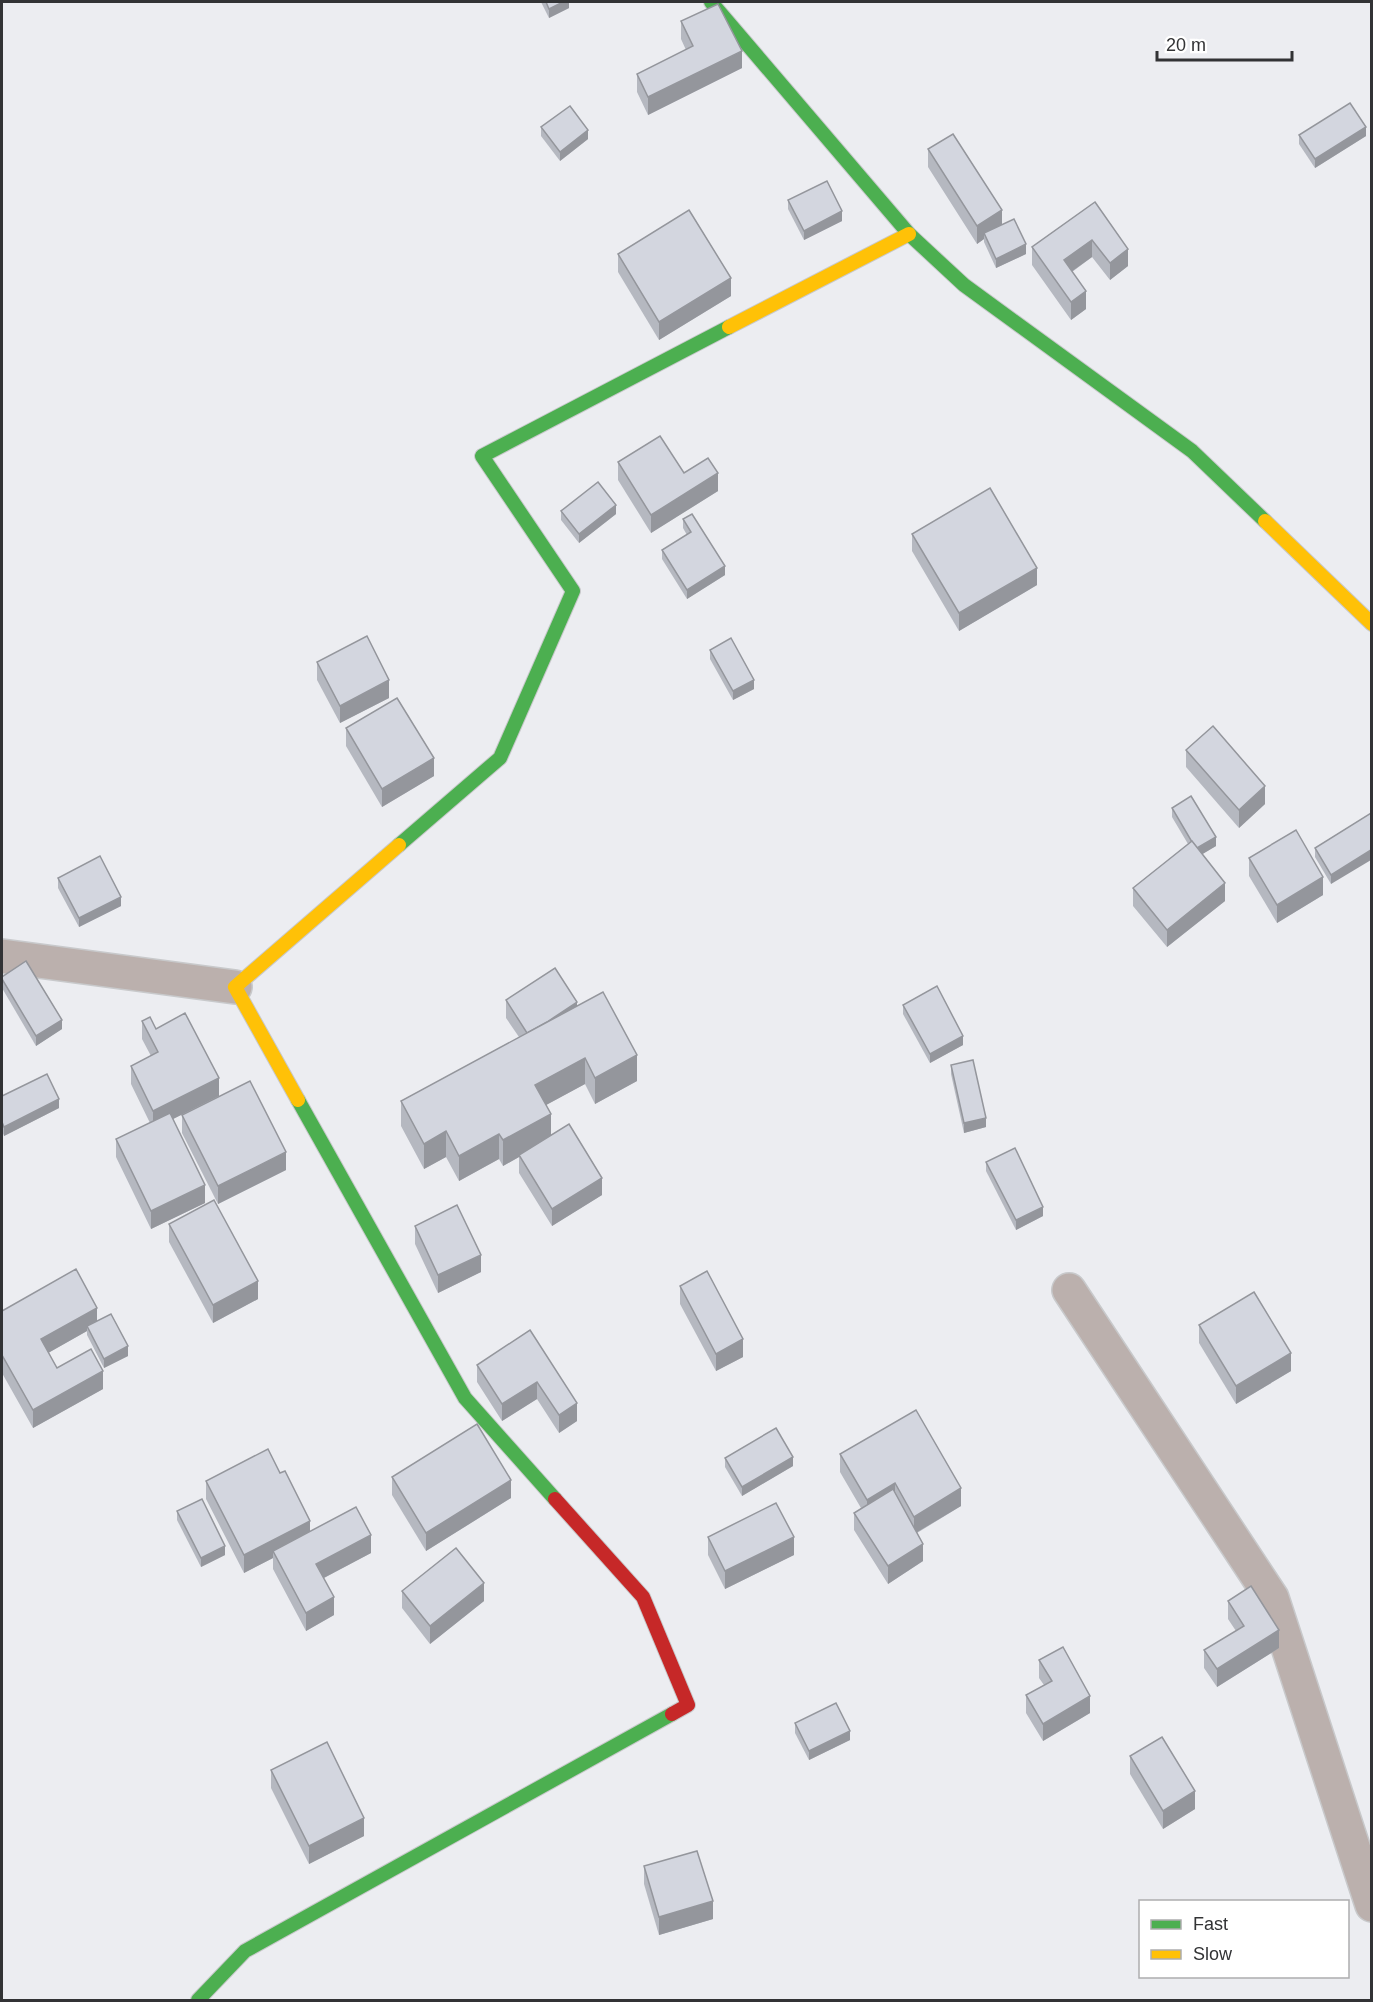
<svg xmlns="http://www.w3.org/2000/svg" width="1373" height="2002" font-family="Arial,sans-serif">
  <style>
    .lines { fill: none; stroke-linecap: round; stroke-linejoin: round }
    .street-casing { stroke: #c8c9cb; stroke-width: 36 }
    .fast-casing { stroke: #c8c9cb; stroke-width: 16 }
    .slow-casing { stroke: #c8c9cb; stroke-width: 16 }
    .jam-casing { stroke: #c8c9cb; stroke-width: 16 }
    .street { stroke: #bbb0ad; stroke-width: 33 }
    .fast { stroke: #4caf50; stroke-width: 14 }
    .slow { stroke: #ffc107; stroke-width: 14 }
    .jam { stroke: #c62828; stroke-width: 14 }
    .wall { fill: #b5b8c0 }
    .shaded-wall { fill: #94969c }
    .building { fill: #d3d6df; stroke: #94969c; stroke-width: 1.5 }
  </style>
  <rect width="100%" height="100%" fill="#ecedf1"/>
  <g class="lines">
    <!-- street casing -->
    <g class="street-casing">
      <g id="street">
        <polyline points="2,956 235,987"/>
        <polyline points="1069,1290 1272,1598 1372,1905"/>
      </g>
    </g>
    <!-- fast casing -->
    <g class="fast-casing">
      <g id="fast">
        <polyline points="711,2 909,234 964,285 1192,451 1265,521"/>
        <polyline points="399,845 500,758 573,591 482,456 729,327"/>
        <polyline points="298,1100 465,1398 555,1499"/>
        <polyline points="198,2000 245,1951 672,1714"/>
      </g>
    </g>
    <!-- slow casing -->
    <g class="slow-casing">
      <g id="slow">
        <polyline points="729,327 909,234"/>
        <polyline points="1265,521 1372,624"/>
        <polyline points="298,1100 235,987 399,845"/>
      </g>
    </g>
    <!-- jam casing -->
    <g class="jam-casing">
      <polyline id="jam" points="555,1499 643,1597 688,1705 672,1714"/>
    </g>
    <!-- street -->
    <use href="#street" class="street"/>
    <!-- fast -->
    <use href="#fast" class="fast"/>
    <!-- slow -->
    <use href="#slow" class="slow"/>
    <!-- jam -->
    <use href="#jam" class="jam"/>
  </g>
  <!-- wall -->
  <g class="wall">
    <polygon points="541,2 569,2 569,8 549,18"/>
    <polygon points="681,21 742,68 648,115 637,92 637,74 686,50 681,39"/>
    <polygon points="541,127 588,139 560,161 541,136"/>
    <polygon points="1299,135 1366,136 1315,168 1299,144"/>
    <polygon points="928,149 1002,224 1026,254 996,268 984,242 984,239 977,244 928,167"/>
    <polygon points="788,200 842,221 804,240 788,209"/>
    <polygon points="1095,202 1128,266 1110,280 1092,257 1072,272 1086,309 1071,320 1032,265 1032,247"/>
    <polygon points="618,254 731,296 659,340 618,272"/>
    <polygon points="618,462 684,473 718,491 651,533 618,480"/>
    <polygon points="561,511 616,514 579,543 561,520"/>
    <polygon points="683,519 725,575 687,599 662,559 662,550 687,535 683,528"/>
    <polygon points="912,534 1037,585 959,631 912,551"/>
    <polygon points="710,650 754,689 733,700 710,659"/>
    <polygon points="317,662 389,698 340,723 317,680"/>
    <polygon points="346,728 434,776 382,807 346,746"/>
    <polygon points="1186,750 1265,804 1239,828 1186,767"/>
    <polygon points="1172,808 1216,846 1202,854 1225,901 1167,947 1133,906 1133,888 1188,844 1172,817"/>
    <polygon points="1371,814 1331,884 1315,857 1315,848"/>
    <polygon points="1249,858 1323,895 1277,923 1249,876"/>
    <polygon points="58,878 121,906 79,927 58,888"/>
    <polygon points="2,977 62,1029 36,1046 2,988"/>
    <polygon points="506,1000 577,1006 637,1081 595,1104 585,1084 546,1105 551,1136 602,1195 552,1226 519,1173 519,1157 503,1166 499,1159 459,1181 446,1157 424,1169 401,1126 401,1101 519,1037 506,1018"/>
    <polygon points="903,1005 963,1045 930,1063 903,1014"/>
    <polygon points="142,1021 156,1029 219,1096 173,1119 205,1203 151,1229 116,1157 116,1139 150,1123 131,1084 131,1066 151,1056 142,1039"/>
    <polygon points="951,1065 986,1127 964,1133 951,1074"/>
    <polygon points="2,1096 59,1108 4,1136 2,1131"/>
    <polygon points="182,1115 286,1170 218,1204 182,1133"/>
    <polygon points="986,1162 1043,1216 1016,1230 986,1171"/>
    <polygon points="169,1224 258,1299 213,1323 169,1242"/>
    <polygon points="415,1226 481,1272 438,1293 415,1244"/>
    <polygon points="680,1286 743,1357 716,1371 680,1304"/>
    <polygon points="2,1311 97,1321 128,1356 104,1368 87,1335 87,1331 48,1353 57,1368 103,1389 33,1428 2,1373"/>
    <polygon points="1199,1325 1291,1371 1236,1404 1199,1343"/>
    <polygon points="530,1330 577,1421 559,1433 537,1399 502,1421 477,1382 477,1365"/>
    <polygon points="840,1454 961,1506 917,1533 923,1561 888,1584 854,1530 854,1513 861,1508 840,1472"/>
    <polygon points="725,1458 793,1466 742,1496 725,1467"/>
    <polygon points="280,1473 310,1531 371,1553 324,1578 334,1615 306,1631 273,1569 273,1558 244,1573 206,1499 206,1481"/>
    <polygon points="392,1477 511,1498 426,1551 392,1495"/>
    <polygon points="177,1511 225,1555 201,1567 177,1520"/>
    <polygon points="708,1537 794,1555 725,1589 708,1555"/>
    <polygon points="402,1591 484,1601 430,1644 402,1608"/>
    <polygon points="1228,1601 1279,1648 1217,1687 1204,1668 1204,1650 1236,1631 1228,1619"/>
    <polygon points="1039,1660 1090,1713 1043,1741 1026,1713 1026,1695 1044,1685 1039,1678"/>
    <polygon points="795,1723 850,1740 809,1760 795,1733"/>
    <polygon points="1130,1756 1195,1809 1163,1829 1130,1774"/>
    <polygon points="271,1770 364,1836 309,1864 271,1788"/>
    <polygon points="644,1866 713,1919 659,1935 644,1884"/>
  </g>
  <!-- shaded-wall -->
  <g class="shaded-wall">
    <polygon points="563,2 569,2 569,8 549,18 549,9"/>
    <polygon points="742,51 742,68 648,115 648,97"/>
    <polygon points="1366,127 1366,136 1315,168 1315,159"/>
    <polygon points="588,130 588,139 560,161 560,152"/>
    <polygon points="1002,210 1002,228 984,233 984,239 977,244 977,226"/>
    <polygon points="842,211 842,221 804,240 804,231"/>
    <polygon points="1092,240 1092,257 1064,277 1064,260"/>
    <polygon points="1026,244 1026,254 996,268 996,259"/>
    <polygon points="1128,249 1128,266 1110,280 1110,263"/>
    <polygon points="731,278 731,296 659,340 659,322"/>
    <polygon points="1086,291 1086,309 1071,320 1071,302"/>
    <polygon points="718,473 718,491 651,533 651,515"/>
    <polygon points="616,505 616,514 579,543 579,534"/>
    <polygon points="725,566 725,575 687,599 687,590"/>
    <polygon points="1037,568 1037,585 959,631 959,613"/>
    <polygon points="389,680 389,698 340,723 340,706"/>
    <polygon points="754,680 754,689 733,700 733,691"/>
    <polygon points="434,758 434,776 382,807 382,789"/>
    <polygon points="1265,786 1265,804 1239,828 1239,810"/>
    <polygon points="1216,837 1216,846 1196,858 1196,849"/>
    <polygon points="1371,850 1371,860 1331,884 1331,875"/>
    <polygon points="1323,877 1323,895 1277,923 1277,905"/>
    <polygon points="1225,883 1225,901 1167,947 1167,930"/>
    <polygon points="121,897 121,906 79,927 79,918"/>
    <polygon points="577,1002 577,1020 528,1034"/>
    <polygon points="62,1020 62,1029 36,1046 36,1036"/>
    <polygon points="963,1036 963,1045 930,1063 930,1054"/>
    <polygon points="637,1055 637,1081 595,1104 595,1078"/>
    <polygon points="585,1058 585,1084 535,1111 535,1085"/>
    <polygon points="219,1078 219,1096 153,1129 153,1111"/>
    <polygon points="59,1099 59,1108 4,1136 4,1127"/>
    <polygon points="551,1114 551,1140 519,1155 519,1157 503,1166 503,1140"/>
    <polygon points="986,1118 986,1127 964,1133 964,1123"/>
    <polygon points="446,1131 446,1157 424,1169 424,1144"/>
    <polygon points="499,1134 499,1159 459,1181 459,1156"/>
    <polygon points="286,1152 286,1170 218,1204 218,1186"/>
    <polygon points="602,1178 602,1195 552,1226 552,1209"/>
    <polygon points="205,1185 205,1203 151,1229 151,1211"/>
    <polygon points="1043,1207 1043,1216 1016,1230 1016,1220"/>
    <polygon points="481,1255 481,1272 438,1293 438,1275"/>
    <polygon points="258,1281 258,1299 213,1323 213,1305"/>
    <polygon points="97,1308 97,1325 87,1326 87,1331 41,1357 41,1339"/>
    <polygon points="743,1339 743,1357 716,1371 716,1354"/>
    <polygon points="128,1346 128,1356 104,1368 104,1359"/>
    <polygon points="1291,1353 1291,1371 1236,1404 1236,1386"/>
    <polygon points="103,1371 103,1389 33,1428 33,1410"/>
    <polygon points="537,1382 537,1399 502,1421 502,1404"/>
    <polygon points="577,1403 577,1421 559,1433 559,1415"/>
    <polygon points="793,1457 793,1466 742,1496 742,1487"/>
    <polygon points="511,1480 511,1498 426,1551 426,1533"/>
    <polygon points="895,1483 895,1501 867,1518 867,1500"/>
    <polygon points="961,1488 961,1506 914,1534 914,1517"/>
    <polygon points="310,1521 310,1539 273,1551 273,1558 244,1573 244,1555"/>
    <polygon points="371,1535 371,1553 316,1582 316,1564"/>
    <polygon points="794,1537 794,1555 725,1589 725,1571"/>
    <polygon points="923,1544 923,1561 888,1584 888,1566"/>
    <polygon points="225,1546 225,1555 201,1567 201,1558"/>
    <polygon points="484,1583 484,1601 430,1644 430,1626"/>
    <polygon points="334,1597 334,1615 306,1631 306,1613"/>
    <polygon points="1279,1630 1279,1648 1217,1687 1217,1669"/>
    <polygon points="1090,1696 1090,1713 1043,1741 1043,1724"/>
    <polygon points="850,1731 850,1740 809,1760 809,1751"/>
    <polygon points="1195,1791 1195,1809 1163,1829 1163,1811"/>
    <polygon points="364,1818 364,1836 309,1864 309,1846"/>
    <polygon points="713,1901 713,1919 659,1935 659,1917"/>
  </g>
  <!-- building -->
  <g class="building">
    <polygon points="546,2 563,2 549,9"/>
    <polygon points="718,4 742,51 648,97 637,74 693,46 681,21"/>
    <polygon points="1350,103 1366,127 1315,159 1299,135"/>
    <polygon points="570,106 588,130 560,152 541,127"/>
    <polygon points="953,134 1002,210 977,226 928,149"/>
    <polygon points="827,181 842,211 804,231 788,200"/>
    <polygon points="1095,202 1128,249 1110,263 1092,240 1064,260 1086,291 1071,302 1032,247"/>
    <polygon points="689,210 731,278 659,322 618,254"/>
    <polygon points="1014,219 1026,244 996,259 984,233"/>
    <polygon points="660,436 684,473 708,458 718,473 651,515 618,462"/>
    <polygon points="598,482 616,505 579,534 561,511"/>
    <polygon points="990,488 1037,568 959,613 912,534"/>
    <polygon points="692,514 725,566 687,590 662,550 691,532 683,519"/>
    <polygon points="367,636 389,680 340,706 317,662"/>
    <polygon points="731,638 754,680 733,691 710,650"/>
    <polygon points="397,698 434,758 382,789 346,728"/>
    <polygon points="1213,726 1265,786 1239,810 1186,750"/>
    <polygon points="1191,796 1216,837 1197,848 1192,842 1172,808"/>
    <polygon points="1371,813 1371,850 1331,875 1315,848"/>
    <polygon points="1296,830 1323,877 1277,905 1249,858"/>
    <polygon points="1192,841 1225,883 1167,930 1133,888"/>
    <polygon points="100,856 121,897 79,918 58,878"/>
    <polygon points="26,961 62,1020 36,1036 2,979 2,977"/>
    <polygon points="555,968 577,1002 547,1022 527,1033 506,1000"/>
    <polygon points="937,986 963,1036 930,1054 903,1005"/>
    <polygon points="603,992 637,1055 595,1078 585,1058 535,1085 551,1114 503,1140 499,1134 459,1156 446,1131 424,1144 401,1101"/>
    <polygon points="185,1013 219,1078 153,1111 131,1066 158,1052 142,1021 150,1017 156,1029"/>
    <polygon points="973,1060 986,1118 964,1123 951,1065"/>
    <polygon points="47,1074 59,1099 4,1127 2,1122 2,1096"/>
    <polygon points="250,1081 286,1152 218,1186 182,1115"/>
    <polygon points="170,1113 205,1185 151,1211 116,1139"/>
    <polygon points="569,1124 602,1178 552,1209 519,1155"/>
    <polygon points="1015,1148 1043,1207 1016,1220 986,1162"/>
    <polygon points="214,1200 258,1281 213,1305 169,1224"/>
    <polygon points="457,1205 481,1255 438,1275 415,1226"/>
    <polygon points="76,1269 97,1308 41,1339 57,1368 91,1349 103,1371 33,1410 2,1355 2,1311"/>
    <polygon points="707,1271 743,1339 716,1354 680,1286"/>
    <polygon points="1254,1292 1291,1353 1236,1386 1199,1325"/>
    <polygon points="111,1314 128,1346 104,1359 87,1326"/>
    <polygon points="530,1330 577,1403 559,1415 537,1382 502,1404 477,1365"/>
    <polygon points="916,1410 961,1488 914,1517 895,1483 867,1500 840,1454"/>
    <polygon points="477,1424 511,1480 426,1533 392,1477"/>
    <polygon points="776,1428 793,1457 742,1487 725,1458"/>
    <polygon points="268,1449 280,1473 285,1471 310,1521 244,1555 206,1481"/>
    <polygon points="893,1489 923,1544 888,1566 854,1513"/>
    <polygon points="202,1499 225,1546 201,1558 177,1511"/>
    <polygon points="776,1503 794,1537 725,1571 708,1537"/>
    <polygon points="356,1507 371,1535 316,1564 334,1597 306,1613 273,1551"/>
    <polygon points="456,1548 484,1583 430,1626 402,1591"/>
    <polygon points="1251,1586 1279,1630 1217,1669 1204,1650 1244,1626 1228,1601"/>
    <polygon points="1063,1647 1090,1696 1043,1724 1026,1695 1052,1681 1039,1660"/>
    <polygon points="836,1703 850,1731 809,1751 795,1723"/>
    <polygon points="1162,1737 1195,1791 1163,1811 1130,1756"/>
    <polygon points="327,1742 364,1818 309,1846 271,1770"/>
    <polygon points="697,1851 713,1901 659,1917 644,1866"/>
  </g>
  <!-- border -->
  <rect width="1373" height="2002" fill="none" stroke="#323335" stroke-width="6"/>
  <!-- legend -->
  <rect x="1139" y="1900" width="210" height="78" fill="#ffffff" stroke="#adadae" stroke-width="1.5"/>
  <rect x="1151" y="1920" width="30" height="9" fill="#4caf50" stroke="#adadae" stroke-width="1.5"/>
  <text x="1193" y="1930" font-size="18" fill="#323335">Fast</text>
  <rect x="1151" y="1950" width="30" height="9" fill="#ffc107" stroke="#adadae" stroke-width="1.5"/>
  <text x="1193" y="1960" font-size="18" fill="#323335">Slow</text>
  <!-- scale -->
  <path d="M1157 51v9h135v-9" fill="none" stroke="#323335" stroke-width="3"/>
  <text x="1166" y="51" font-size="18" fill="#323335" stroke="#ffffff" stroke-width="4.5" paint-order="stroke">20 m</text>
</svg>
